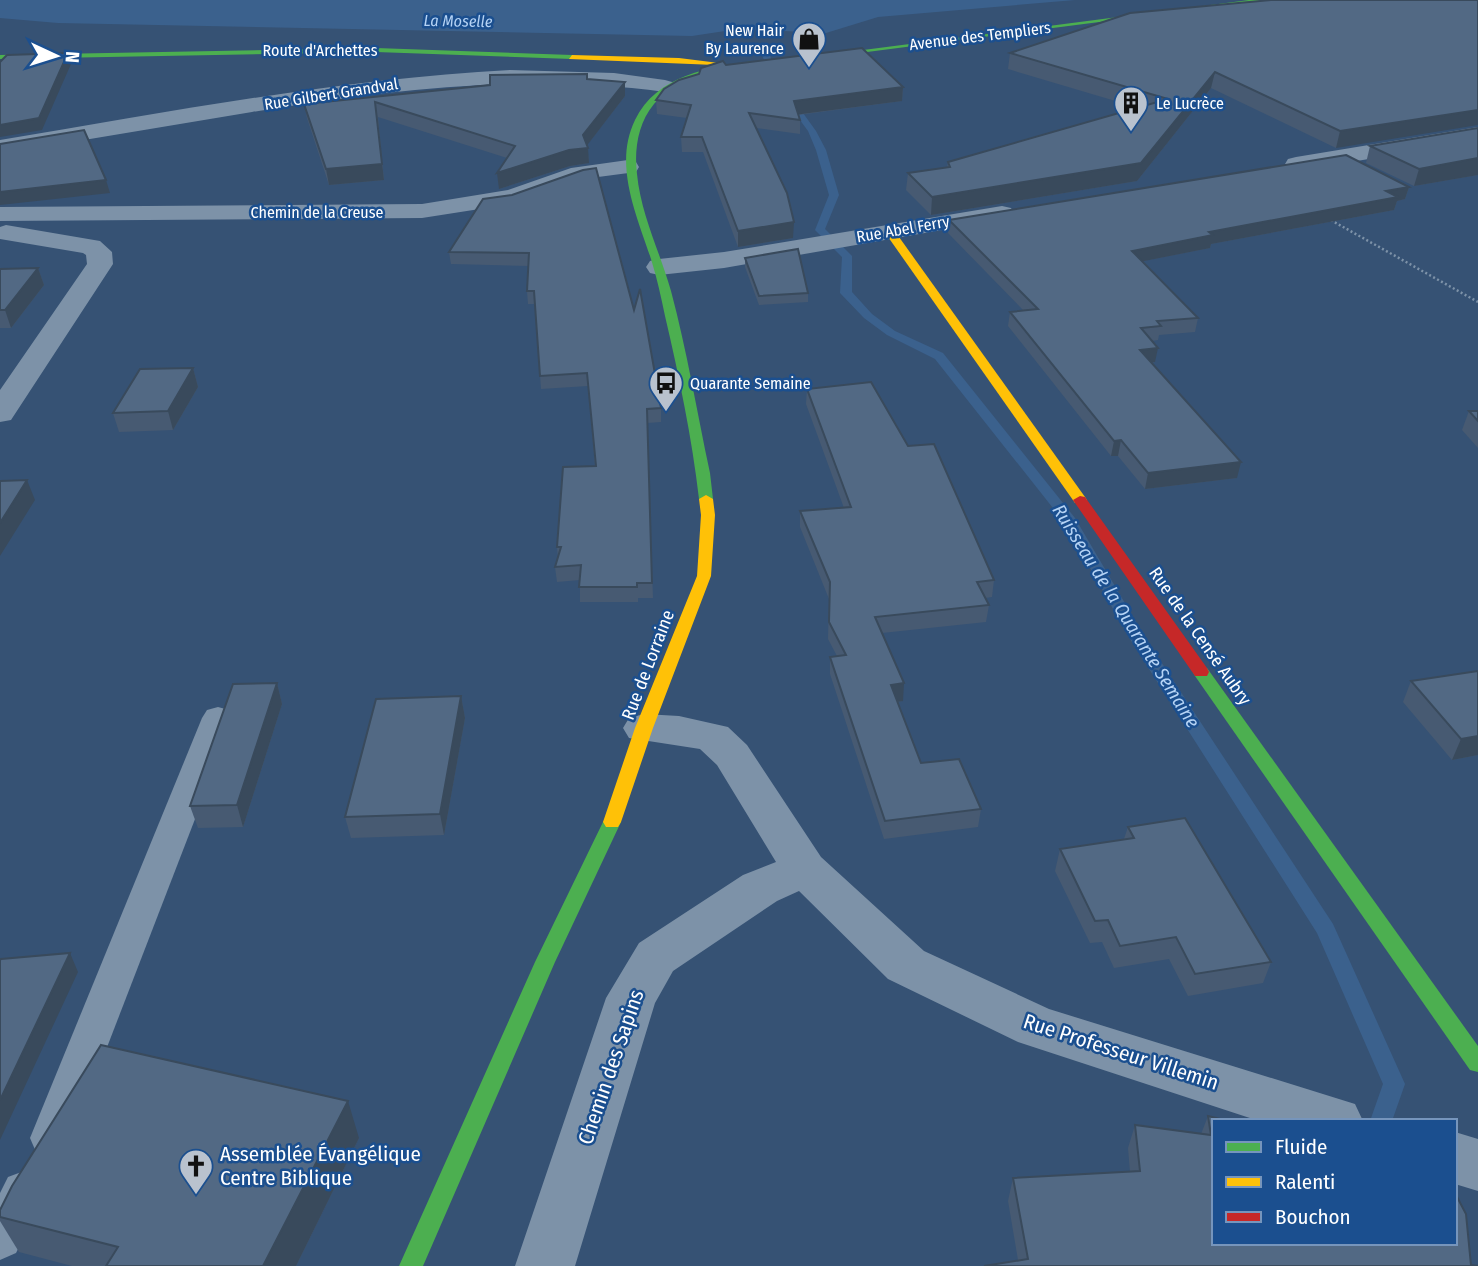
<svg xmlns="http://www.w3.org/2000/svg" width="1478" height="1266" font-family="'Fira Sans Condensed',sans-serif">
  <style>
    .water { fill: #3b618d }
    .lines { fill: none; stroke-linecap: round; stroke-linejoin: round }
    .stream { fill: #3b618d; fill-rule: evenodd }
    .path { stroke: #7d92a8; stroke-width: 2.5; stroke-dasharray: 2 2.5; stroke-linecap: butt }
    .lane { fill: #7d92a8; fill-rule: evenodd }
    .street { fill: #7d92a8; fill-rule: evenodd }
    .fast { fill: #4caf50; fill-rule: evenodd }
    .slow { fill: #ffc107; fill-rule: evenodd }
    .jam { fill: #c62828; fill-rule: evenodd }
    .wall { fill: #475a72 }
    .shaded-wall { fill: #394a5c }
    .building { fill: #526984; stroke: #394a5c; stroke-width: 2 }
    .labels { text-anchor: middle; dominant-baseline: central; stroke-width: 5; stroke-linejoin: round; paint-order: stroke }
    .far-water-label { font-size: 16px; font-style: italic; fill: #b5d3f5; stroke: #1b4f8f }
    .far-poi-label { font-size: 16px; fill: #fff; stroke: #1b4f8f; text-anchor: start }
    .far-street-label { font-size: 16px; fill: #fff; stroke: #1b4f8f }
    .street-label { font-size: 18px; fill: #fff; stroke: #1b4f8f }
    .water-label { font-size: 19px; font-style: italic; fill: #b5d3f5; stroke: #1b4f8f }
    .near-street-label { font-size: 21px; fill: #fff; stroke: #1b4f8f }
    .near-poi-label { font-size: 21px; fill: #fff; stroke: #1b4f8f; text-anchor: start }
  </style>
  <rect width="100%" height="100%" fill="#365274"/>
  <!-- water -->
  <polygon class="water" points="0,0 1075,0 878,17 826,33 738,29 692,36 58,23 0,18"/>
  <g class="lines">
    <!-- stream -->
    <g class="stream">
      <polygon points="765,51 769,53 779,80 772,78 761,53"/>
      <polygon points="784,95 790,95 816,131 826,150 839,195 825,229 852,256 852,292 872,314 895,331 943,353 1075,518 1146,639 1333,924 1405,1084 1392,1121 1370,1121 1383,1084 1317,933 1130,639 1064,522 935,359 887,335 864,318 840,293 842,257 815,230 829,195 816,150 808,131 783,97"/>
    </g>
    <!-- path -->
    <polyline class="path" points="1327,218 1478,302"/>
    <!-- lane -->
    <g class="lane">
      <polygon points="218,707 229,710 234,718 72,1138 66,1152 51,1157 36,1152 30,1138 202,718 207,710"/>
      <polygon points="24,1171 40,1177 46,1192 16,1253 0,1260 0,1193 8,1177"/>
    </g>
    <!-- street -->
    <g class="street">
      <path d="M510,70L614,73L665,80L672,82L675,86L672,90L665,92C521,73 394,89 252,112C168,126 84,140 0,154V140C169,112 339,79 510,70Z"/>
      <polygon points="1478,127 1478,141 1296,171 1288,169 1285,164 1288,159 1296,157"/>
      <polygon points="628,160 636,162 639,167 636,172 583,179 512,204 422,218 0,221 0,207 422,204 508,190 571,168"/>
      <polygon points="1002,206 1011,208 1014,213 1011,218 724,268 659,275 650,273 646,267 650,261 659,259 724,252"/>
      <polygon points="6,225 100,241 112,252 113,264 11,420 0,422 0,390 87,264 86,255 83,253 0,239 0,227"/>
      <polygon points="644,714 679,716 728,727 747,745 821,857 924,951 1049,1009 1355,1104 1363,1121 1259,1121 1018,1042 888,979 799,891 777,901 673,971 655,1003 575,1266 515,1266 606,998 639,943 743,875 776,862 717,765 700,749 629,738 623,728 629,718"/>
      <polygon points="1455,1132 1478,1139 1478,1191 1455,1184"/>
    </g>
    <!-- fast -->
    <g class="fast">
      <polygon points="1249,0 1270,0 813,59 809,57"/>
      <polygon points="376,48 572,55 576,57 572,59 376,52 0,59 0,55"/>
      <path d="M753,61L756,65C721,72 679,74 654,104C638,123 634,150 637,174C641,215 660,252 671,291C687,351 697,412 710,473L713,499L706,503L699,499C692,438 679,376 665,316C661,297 657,278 651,259C637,216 613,165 635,120C657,75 709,67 753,61Z"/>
      <polygon points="1201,667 1207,668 1478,1046 1478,1072 1470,1070 1195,676 1193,672"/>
      <polygon points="612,815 618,817 621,822 555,962 423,1266 399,1266 535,962 603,822 606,817"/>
    </g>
    <!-- slow -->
    <g class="slow">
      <polygon points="572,55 679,58 719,63 715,65 569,59"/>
      <polygon points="886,230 894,230 1085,497 1087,500 1085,503 1075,503 886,234"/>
      <polygon points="706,495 713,499 715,515 711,576 653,728 621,822 618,827 606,827 603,822 635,728 697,576 701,515 699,499"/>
    </g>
    <!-- jam -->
    <polygon class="jam" points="1080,496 1085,497 1207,668 1209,672 1207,676 1195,676 1073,500"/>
  </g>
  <!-- wall -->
  <g class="wall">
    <polygon points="1478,0 1336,148 1211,88 1137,181 931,215 906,190 908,173 947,168 948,162 1139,108 1008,69 1010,53"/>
    <polygon points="726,65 903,87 902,101 798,115 800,120 800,134 756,128 793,238 738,247 703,152 682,152 681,137 687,118 657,114 656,100"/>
    <polygon points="587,74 588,80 625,96 587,145 589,163 570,166 499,189 507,158 378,117 384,180 329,185 307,118 304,104"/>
    <polygon points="1478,128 1478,175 1414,186 1366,163 1370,146"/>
    <polygon points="1409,187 1405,199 1397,201 1394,210 1211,244 1210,248 1143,261 1198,318 1195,332 1159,335 1158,340 1152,341 1155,362 1152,363 1237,478 1145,489 1118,456 1111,456 1008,326 1010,312 1023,310 948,233 949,220"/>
    <polygon points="483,199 661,408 661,422 647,423 653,598 638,598 638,602 580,602 580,580 557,582 555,567 558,558 557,547 595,466 588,386 541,389 535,304 528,304 527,291 529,266 451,264 449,252"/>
    <polygon points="745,258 808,293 808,302 759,305 745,267"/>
    <polygon points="38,268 44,285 11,328 0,328 0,269"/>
    <polygon points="193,368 198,387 173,430 119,432 113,413"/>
    <polygon points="807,389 908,446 994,580 992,597 985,598 989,605 986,622 882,633 903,701 897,702 921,763 981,809 978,827 884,839 830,674 830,657 837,656 828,639 829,599 800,527 800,511 844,508 806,404"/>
    <polygon points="1469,411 1478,411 1478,448 1462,430"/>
    <polygon points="1478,671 1478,755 1452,760 1403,702 1411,681"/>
    <polygon points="277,683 282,704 243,827 198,828 190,806"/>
    <polygon points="461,696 465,718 444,835 351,838 345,817"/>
    <polygon points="1128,827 1271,962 1263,983 1188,996 1169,959 1114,968 1102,942 1090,943 1055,871 1060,849 1124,839"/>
    <polygon points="1208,1116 1471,1265 1018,1260 1008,1201 1013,1178 1130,1172 1128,1148 1135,1125 1201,1134"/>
    <polygon points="359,1138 296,1266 72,1266 19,1252 0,1221 0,1210"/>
  </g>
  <!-- shaded-wall -->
  <g class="shaded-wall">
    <polygon points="68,53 71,64 42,130 0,137 0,125"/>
    <polygon points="1215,72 1211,88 1137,181 931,215 932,197 1141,163"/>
    <polygon points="625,82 625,96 585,148 588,148 589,163 570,166 499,189 497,173 569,150 583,135"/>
    <polygon points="903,87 902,101 794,115 794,101"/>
    <polygon points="375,102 384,180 329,185 326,169"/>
    <polygon points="1478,110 1478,125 1336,148 1340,131"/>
    <polygon points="1478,158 1478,175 1414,186 1419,169"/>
    <polygon points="106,180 110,193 0,205 0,192"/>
    <polygon points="1409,187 1405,199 1397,201 1394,210 1211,244 1210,248 1129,264 1132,251 1209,232 1386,191"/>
    <polygon points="794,222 793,238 738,247 738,231"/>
    <polygon points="38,268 44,285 11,328 5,310"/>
    <polygon points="1158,348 1155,362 1137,365 1140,350"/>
    <polygon points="193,368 198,387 173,430 168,411"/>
    <polygon points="1121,440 1118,456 1111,456 1114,441"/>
    <polygon points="1241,462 1237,478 1145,489 1148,473"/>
    <polygon points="27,480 35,500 0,556 0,523"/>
    <polygon points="277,683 282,704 243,827 237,805"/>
    <polygon points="904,683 903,701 889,703 891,685"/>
    <polygon points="461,696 465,718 444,835 440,814"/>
    <polygon points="1478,736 1478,755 1452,760 1461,739"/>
    <polygon points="70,953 78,972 0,1140 0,1100"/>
    <polygon points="348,1101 359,1138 296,1266 263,1266"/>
  </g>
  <!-- building -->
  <g class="building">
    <polygon points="1271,0 1478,0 1478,110 1340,131 1215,72 1141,163 932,197 908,173 950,167 948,162 1168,99 1010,53 1130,13"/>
    <polygon points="862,48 903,87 794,101 800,120 749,113 787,193 794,222 738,231 702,137 681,137 691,105 656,100 664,89 679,80 699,74 701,68 723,61 726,65"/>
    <polygon points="68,53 39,118 0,125 0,62 7,55"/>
    <polygon points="587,74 587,79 625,82 583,135 588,148 569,150 497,173 515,146 375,102 382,164 326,169 304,104 490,85 490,75"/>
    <polygon points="1478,128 1478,158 1419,169 1370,146"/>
    <polygon points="84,130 106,180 0,192 0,144"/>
    <polygon points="1346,155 1409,187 1386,191 1398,197 1209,232 1213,235 1132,251 1198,318 1157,321 1161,326 1141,328 1158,348 1140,350 1241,462 1148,473 1121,440 1114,441 1010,312 1038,309 949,220"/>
    <polygon points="596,168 634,310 640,289 661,408 647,409 652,583 637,583 637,587 579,587 581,565 555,567 561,547 557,547 563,467 596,466 587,373 540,376 534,291 527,291 529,253 449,252 483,199 512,195 583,170"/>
    <polygon points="798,249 808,293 759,296 745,258"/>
    <polygon points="38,268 5,310 0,310 0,269"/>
    <polygon points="193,368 168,411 113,413 140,369"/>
    <polygon points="871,382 908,446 934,444 994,580 977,582 989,605 875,617 904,683 891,685 921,763 959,759 981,809 885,821 830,657 846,655 829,622 830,582 800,511 851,507 807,389"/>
    <polygon points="1469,411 1478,411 1478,421"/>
    <polygon points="27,480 0,523 0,481"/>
    <polygon points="1478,671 1478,736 1461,739 1411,681"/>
    <polygon points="277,683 237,805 190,806 233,684"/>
    <polygon points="461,696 440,814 345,817 376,699"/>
    <polygon points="1185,818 1271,962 1195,974 1176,937 1120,946 1108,920 1095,921 1060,849 1134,838 1128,827"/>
    <polygon points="70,953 0,1100 0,960 1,959"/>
    <polygon points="101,1045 348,1101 263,1266 106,1266 118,1247 0,1217 0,1210 12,1186"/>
    <polygon points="1208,1116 1228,1121 1214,1121 1214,1243 1455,1243 1455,1193 1466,1214 1471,1265 1478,1266 984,1266 1028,1259 1013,1178 1140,1171 1135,1125 1211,1135"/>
  </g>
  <!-- icons -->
  <defs>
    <g id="shop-pin" transform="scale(1.75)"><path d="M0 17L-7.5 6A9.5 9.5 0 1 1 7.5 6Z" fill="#b9c2ce" stroke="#1b4f8f"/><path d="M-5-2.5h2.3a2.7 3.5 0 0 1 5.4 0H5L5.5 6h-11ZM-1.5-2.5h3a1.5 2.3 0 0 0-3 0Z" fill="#111"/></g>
    <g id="building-pin" transform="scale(1.75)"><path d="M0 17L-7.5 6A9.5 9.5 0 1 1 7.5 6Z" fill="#b9c2ce" stroke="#1b4f8f"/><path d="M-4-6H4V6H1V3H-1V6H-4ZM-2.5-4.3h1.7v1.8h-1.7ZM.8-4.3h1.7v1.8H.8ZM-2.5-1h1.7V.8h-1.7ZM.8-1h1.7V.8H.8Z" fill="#111"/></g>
    <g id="bus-pin" transform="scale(1.75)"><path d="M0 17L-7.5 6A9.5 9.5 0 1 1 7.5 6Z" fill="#b9c2ce" stroke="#1b4f8f"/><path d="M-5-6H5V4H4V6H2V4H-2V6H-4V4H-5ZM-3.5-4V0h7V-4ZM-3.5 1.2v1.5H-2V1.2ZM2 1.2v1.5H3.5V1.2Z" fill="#111"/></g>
    <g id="church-pin" transform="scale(1.75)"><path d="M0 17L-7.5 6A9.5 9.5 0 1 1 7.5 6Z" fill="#b9c2ce" stroke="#1b4f8f"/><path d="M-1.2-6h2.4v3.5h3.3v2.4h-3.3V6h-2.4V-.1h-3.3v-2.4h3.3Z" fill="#111"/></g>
  </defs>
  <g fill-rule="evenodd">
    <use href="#shop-pin" x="809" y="39"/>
    <use href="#building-pin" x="1131" y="103"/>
    <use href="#bus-pin" x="666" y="383"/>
    <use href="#church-pin" x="196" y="1166"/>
  </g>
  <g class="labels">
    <!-- far-water labels -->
    <g class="far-water-label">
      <text transform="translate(458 21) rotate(1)">La Moselle</text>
    </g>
    <!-- far-poi labels -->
    <g class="far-poi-label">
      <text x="784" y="30" text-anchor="end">New Hair<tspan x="784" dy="18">By Laurence</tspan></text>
      <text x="1156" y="103">Le Lucrèce</text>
      <text x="690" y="383">Quarante Semaine</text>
    </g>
    <!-- far-street labels -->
    <g class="far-street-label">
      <text transform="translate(980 36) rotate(-7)">Avenue des Templiers</text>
      <text x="320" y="50">Route d'Archettes</text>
      <text transform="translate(331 94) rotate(-9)">Rue Gilbert Grandval</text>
      <text x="317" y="212">Chemin de la Creuse</text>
      <text transform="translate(903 229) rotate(-10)">Rue Abel Ferry</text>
    </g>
    <!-- street labels -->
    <g class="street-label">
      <text transform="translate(1200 636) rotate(55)">Rue de la Censé Aubry</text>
      <text transform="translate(648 665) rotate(-69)">Rue de Lorraine</text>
    </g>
    <!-- water labels -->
    <g class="water-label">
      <text transform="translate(1126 616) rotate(58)">Ruisseau de la Quarante Semaine</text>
    </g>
    <!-- near-street labels -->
    <g class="near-street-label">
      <text transform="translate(1121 1052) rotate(18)">Rue Professeur Villemin</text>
      <text transform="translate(611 1067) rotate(-71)">Chemin des Sapins</text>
    </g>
    <!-- near-poi labels -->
    <g class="near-poi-label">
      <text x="220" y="1154">Assemblée Évangélique<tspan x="220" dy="24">Centre Biblique</tspan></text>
    </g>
  </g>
  <!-- legend -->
  <rect x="1212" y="1119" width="245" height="126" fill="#1b4f8f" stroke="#7695bc" stroke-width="2"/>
  <rect x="1226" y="1142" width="35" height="10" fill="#4caf50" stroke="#7695bc" stroke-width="2"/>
  <text x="1275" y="1154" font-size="21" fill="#ffffff">Fluide</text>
  <rect x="1226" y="1177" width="35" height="10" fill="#ffc107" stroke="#7695bc" stroke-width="2"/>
  <text x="1275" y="1189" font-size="21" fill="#ffffff">Ralenti</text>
  <rect x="1226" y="1212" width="35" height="10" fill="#c62828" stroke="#7695bc" stroke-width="2"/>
  <text x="1275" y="1224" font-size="21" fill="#ffffff">Bouchon</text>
  <!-- north arrow -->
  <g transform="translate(56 56) rotate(94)" stroke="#1b4f8f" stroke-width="5" paint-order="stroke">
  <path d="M0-5L12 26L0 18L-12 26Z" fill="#ffffff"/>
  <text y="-10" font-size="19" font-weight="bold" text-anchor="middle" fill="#ffffff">N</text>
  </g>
</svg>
